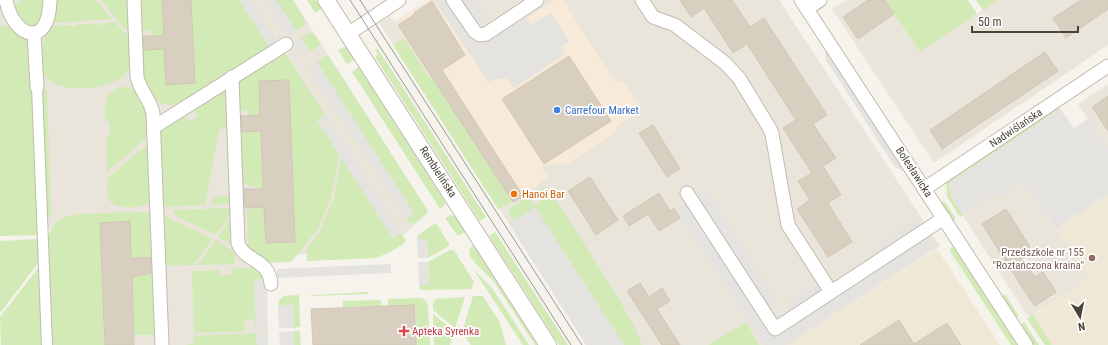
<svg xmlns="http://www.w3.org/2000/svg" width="1108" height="345" font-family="'Roboto Condensed',sans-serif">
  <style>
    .residential { fill: #eae5da }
    .commercial { fill: #f7ead8 }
    .education { fill: #efe8d6 }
    .green { fill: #d2eab5 }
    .parking { fill: #e5e3e0 }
    .building { fill: #d8cfc1; stroke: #d3c7b4 }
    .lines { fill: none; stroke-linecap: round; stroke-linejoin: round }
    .pedestrian-casing { stroke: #c2bbae; stroke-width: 12 }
    .minor-casing { stroke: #c2bbae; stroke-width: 15 }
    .tertiary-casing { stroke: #c2bbae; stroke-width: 18 }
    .pedestrian { stroke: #fff; stroke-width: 10 }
    .minor { stroke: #fff; stroke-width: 13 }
    .tertiary { stroke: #fff; stroke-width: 16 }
    .tram { stroke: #9a9a9a; stroke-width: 1 }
    .shop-dot { fill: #3f7fe0; stroke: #fff; stroke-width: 1.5 }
    .food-dot { fill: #e8710a; stroke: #fff; stroke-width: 1.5 }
    .education-dot { fill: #8d6e63; stroke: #fff; stroke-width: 1.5 }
    .health-dot { fill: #e0444e; stroke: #fff; stroke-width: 1.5 }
    .labels { text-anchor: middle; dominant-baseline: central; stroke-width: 3.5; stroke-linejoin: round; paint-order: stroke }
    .shop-label { font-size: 11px; fill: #366cbe; stroke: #fff; text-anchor: start }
    .street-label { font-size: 11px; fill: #4b4439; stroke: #fff }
    .food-label { font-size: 11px; fill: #c56008; stroke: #fff; text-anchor: start }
    .education-label { font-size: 11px; fill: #785e54; stroke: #fff; text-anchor: end }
    .health-label { font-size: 11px; fill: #be3a42; stroke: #fff; text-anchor: start }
  </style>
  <rect width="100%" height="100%" fill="#f6f3ec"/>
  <!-- residential -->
  <g class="residential">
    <polygon points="0,0 293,0 428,211 427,214 391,246 267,258 268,345 96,345 91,227 32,229 0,47"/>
    <polygon points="428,0 779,0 940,246 790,345 588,345 379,23 389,16 395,22"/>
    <polygon points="846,0 885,0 920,52 998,0 1108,0 1108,45 934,163 832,9"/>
    <polygon points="1108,84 1108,149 1078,104"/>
    <polygon points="1024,182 1089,278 1029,317 1023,309 962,214 993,195 1000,197"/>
  </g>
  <!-- commercial -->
  <polygon class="commercial" points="429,0 434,0 469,53 522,19 526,18 555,0 563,0 614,81 624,83 642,111 616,127 618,131 567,164 541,166 549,177 513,202 433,78 395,23"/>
  <!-- education -->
  <g class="education">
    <polygon points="1108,194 1108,345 1052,345 1033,315 1088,278 1056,229"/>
    <polygon points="937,249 1000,345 790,345"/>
  </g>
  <!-- green -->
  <g class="green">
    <polygon points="21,0 46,0 45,4 39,23 33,27 23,25 12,7"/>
    <polygon points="54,0 93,0 95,2 97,1 112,19 53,23"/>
    <polygon points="101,0 129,0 130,34"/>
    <polygon points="139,0 162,0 164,36 152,36 151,31 140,30"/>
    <polygon points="191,0 239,0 270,48 182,103 171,105 163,104 152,95 143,82 142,50 164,49 166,85 195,83"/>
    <polygon points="276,0 293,0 305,20 304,26 296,31"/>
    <polygon points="307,0 316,0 322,9 315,13"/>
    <polygon points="885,0 968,0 977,14 920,52"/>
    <polygon points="976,0 998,0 983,10"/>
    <path d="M115,22C119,27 129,36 130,41C131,44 130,48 131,50C131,60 130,69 123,76C108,91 47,96 42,69C40,63 39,51 42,45C45,38 49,33 52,26L72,25V27H76V25L99,23L100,26L104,25V23Z"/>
    <polygon points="0,25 14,28 26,38 31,51 38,235 0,236"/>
    <polygon points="309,33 314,34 321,44 310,52 301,38"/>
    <polygon points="403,39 405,40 430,79 433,78 512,202 518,200 498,209 393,45"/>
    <polygon points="346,47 354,60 347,64 338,50 342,48"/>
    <polygon points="378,49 486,217 480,221 375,57 378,55 375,50"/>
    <polygon points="283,50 325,115 317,120 339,154 331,198 318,229 291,262 266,263 248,250 247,210 252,210 252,207 264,207 266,243 295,241 288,80 259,81 260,117 248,117 248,111 237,111 236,80"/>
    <path d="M328,55L428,211C426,215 424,214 421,217C417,221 416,224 410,223L406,219L414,213L317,62Z"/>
    <polygon points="359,67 445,202 444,206 440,209 352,72"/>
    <polygon points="229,85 230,128 219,129 205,205 161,207 159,133 161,131 183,114 188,122 198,116 193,108"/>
    <path d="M122,87C149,88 147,115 150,135L107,172L106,139L110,134V123L105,119C105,103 104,91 122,87Z"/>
    <polygon points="41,89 47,89 51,216 46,216"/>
    <polygon points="1058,107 1060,109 949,183 951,197 963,215 960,217 947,197 946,182"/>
    <polygon points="261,131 264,194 256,194 256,187 240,183 238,132"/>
    <path d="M150,142L151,201C143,208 116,211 110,201C106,195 108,186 107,179Z"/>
    <polygon points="341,158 393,238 401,233 405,239 405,243 388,253 376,258 307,261 307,248 320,231 334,199"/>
    <polygon points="544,187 548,188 604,275 633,323 642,345 624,345 535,207 509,224 508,223 514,220 508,210 528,197 533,205 542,199 537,191"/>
    <polygon points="233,196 233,204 211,205 213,197"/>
    <polygon points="941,201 945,202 956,219 952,220 943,207"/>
    <polygon points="228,208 230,208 232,213 216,235 174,215 173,210"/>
    <path d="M149,212H151L153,258H131L130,222L100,223L105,345H51L47,243C51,211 80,214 105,213C120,213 134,212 149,212Z"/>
    <polygon points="450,215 455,216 466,231 458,236 445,218"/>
    <polygon points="163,216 165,216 213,239 193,265 164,266"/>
    <polygon points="233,216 233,244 231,245 218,237"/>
    <polygon points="436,223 449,244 449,246 428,258 427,240 418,240 417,237 418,235"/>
    <polygon points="495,232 568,345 559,345 489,236"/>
    <polygon points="38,239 39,262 0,313 0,241"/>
    <polygon points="216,240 234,252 235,264 197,265"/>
    <path d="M475,245L493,276L537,345H535L494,282C488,274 470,261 469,252C469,248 472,246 475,245Z"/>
    <polygon points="954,247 1017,345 1011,345 950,251 950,249"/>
    <polygon points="450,250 454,250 474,282 471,289 421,290 419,285 429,285 428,262"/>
    <polygon points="39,267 42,345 1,345 0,317"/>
    <polygon points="254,268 260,270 264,279 254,279 256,330 255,330 254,319 244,320 245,331 194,333 192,271 219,270 219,275 231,275 231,269"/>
    <polygon points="473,269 492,288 529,345 523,345"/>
    <polygon points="152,272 152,273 153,273 156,335 134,335 132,273"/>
    <polygon points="368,292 368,294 311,296 311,295"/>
    <polygon points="1005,294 1019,316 1015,317 1002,297"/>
    <path d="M299,295L300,326L299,327L294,328L293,305L278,306C279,293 289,296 299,295Z"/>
    <polygon points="473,296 483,296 500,323 506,345 471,345 462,332"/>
    <polygon points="465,297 455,328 433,310 433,303 436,299"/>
    <polygon points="421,298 425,300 428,305 430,345 416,345 414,305 388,306 388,299"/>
    <polygon points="381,300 381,306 343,307 343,301"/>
    <polygon points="433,314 454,331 450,345 434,345"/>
    <polygon points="1032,315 1033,315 1052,345 1045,345 1027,319"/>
    <polygon points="746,322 759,345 709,345"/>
    <polygon points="1024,322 1039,345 1034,345 1021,325"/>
    <polygon points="294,331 299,331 300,333 301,345 294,345"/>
    <polygon points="256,333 257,345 186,345 194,343 194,336"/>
  </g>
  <!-- parking -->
  <g class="parking">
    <polygon points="239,0 251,0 278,43 270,48"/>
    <polygon points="265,0 276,0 296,31 288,36"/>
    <polygon points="434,0 446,0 478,47 522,19 526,18 531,25 551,13 569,41 561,47 565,54 514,88 508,79 500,78 488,82 470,53"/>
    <polygon points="461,0 474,0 485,17 477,23"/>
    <polygon points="301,38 310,52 302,57 293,43"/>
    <polygon points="825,48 905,172 895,167 826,60"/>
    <polygon points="317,62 414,214 406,219 309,68"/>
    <polygon points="1060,109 1074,128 1088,119 1108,149 1108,194 1056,229 1024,182 1000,197 993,195 962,214 951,197 949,183"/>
    <polygon points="325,115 401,233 393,238 317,120"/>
    <polygon points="706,189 778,303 770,308 774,312 779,314 784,315 790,313 785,304 820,283 824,290 886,250 881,243 918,219 935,246 783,345 765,345 676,208"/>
    <polygon points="535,207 624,345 586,345 509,224"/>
    <polygon points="417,239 427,240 428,258 418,258"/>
    <polygon points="418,262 428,262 429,285 419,285"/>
    <polygon points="391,264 391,273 277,278 277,269"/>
    <polygon points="254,279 264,279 267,329 256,330"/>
    <polygon points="293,305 294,328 279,328 278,306"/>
    <polygon points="294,331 294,345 280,345 279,332"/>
    <polygon points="267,332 267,345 257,345 256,333"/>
  </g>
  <!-- building -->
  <g class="building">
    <polygon points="162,0 191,0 195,83 166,85 164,49 144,50 143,36 164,36"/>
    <polygon points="680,0 732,0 750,27 764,18 827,115 813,124 836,158 823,166 841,195 828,203 852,242 828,257 797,209 810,200 798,181 812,173 783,128 796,120 747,44 733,53 704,8 691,17"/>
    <polygon points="868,0 885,0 894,14 858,39 843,17"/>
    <polygon points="1081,0 1108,0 1108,9 1066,38 1053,18"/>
    <polygon points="432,1 465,55 442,70 523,196 513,202 398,25 415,14 414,13"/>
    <polygon points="1045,52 1058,71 942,149 930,130"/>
    <polygon points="569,56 611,121 544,164 502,99"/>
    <polygon points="289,80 295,242 266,243 264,207 245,208 244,189 263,189 261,131 242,132 241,116 260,115 259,81"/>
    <polygon points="1108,96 1108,131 1092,107"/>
    <polygon points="653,125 680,169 667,177 639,133"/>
    <polygon points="590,177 618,220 596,235 568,191"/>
    <polygon points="659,193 670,211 674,208 680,218 659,231 648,214 629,226 623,216"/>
    <polygon points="1006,209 1030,247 1019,254 1035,277 1043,272 1056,292 1035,306 1027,295 982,224"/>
    <polygon points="130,221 131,258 151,258 151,273 132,277 134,345 105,345 100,223"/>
    <polygon points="640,283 649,297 662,288 670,301 657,309 680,345 662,345 627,291"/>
    <polygon points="414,305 416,345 313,345 311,309"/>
    <polygon points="899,320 914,344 947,323 961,345 860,345"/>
  </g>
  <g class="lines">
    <!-- pedestrian casing -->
    <g class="pedestrian-casing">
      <polyline id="pedestrian" points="37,87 47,345"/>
    </g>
    <!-- minor casing -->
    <g class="minor-casing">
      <g id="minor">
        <path d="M6,0C13,38 49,50 50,0"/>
        <path d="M134,0L137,77C140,91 151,100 153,114L162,345"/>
        <polyline points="453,0 475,32 480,35 486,34 537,0"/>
        <polyline points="642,0 653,17 675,25 725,63 739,78 770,129 772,134 788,225 831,292"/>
        <polyline points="801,0 1026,345"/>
        <polyline points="807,9 820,0"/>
        <polyline points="34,33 37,87"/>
        <polyline points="348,34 399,0"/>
        <path d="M232,77L238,243C244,262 269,258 271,284"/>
        <polyline points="154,127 286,44"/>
        <polyline points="924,189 1108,66"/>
        <polyline points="687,193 775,329 944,218"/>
      </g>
    </g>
    <!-- tertiary casing -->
    <g class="tertiary-casing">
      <polyline id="tertiary" points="326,0 548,345"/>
    </g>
    <!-- pedestrian -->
    <use href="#pedestrian" class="pedestrian"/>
    <!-- minor -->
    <use href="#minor" class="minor"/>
    <!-- tertiary -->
    <use href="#tertiary" class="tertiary"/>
    <!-- tram -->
    <g class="tram">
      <polyline points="350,0 571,345"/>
      <polyline points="360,0 582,345"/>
    </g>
  </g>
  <!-- markers -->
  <circle class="shop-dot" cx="557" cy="110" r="4"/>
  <circle class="food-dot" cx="514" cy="194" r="4"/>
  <circle class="education-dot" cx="1092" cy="258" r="4"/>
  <path class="health-dot" d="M402 325h4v4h4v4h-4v4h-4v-4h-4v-4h4z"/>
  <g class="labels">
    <!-- shop labels -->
    <g class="shop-label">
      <text x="565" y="110">Carrefour Market</text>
    </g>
    <!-- street labels -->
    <g class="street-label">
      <text transform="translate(1016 128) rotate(-34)">Nadwiślańska</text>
      <text transform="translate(438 172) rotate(57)">Rembielińska</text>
      <text transform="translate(914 172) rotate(57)">Bolesławicka</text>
    </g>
    <!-- food labels -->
    <g class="food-label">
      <text x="522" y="194">Hanoi Bar</text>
    </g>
    <!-- education labels -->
    <g class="education-label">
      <text x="1084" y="252">Przedszkole nr 155<tspan x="1084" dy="13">"Roztańczona kraina"</tspan></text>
    </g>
    <!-- health labels -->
    <g class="health-label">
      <text x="412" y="331">Apteka Syrenka</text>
    </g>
  </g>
  <!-- north arrow -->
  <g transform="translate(1080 317) rotate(170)" stroke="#ffffff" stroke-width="3" paint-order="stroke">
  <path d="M0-3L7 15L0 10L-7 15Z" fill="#4b4439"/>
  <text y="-6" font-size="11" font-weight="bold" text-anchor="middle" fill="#4b4439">N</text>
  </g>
  <!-- scale -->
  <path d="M972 26v6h106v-6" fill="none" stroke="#4b4439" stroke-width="2"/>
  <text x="978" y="26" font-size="12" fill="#4b4439" stroke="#ffffff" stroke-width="3" paint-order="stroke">50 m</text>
</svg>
